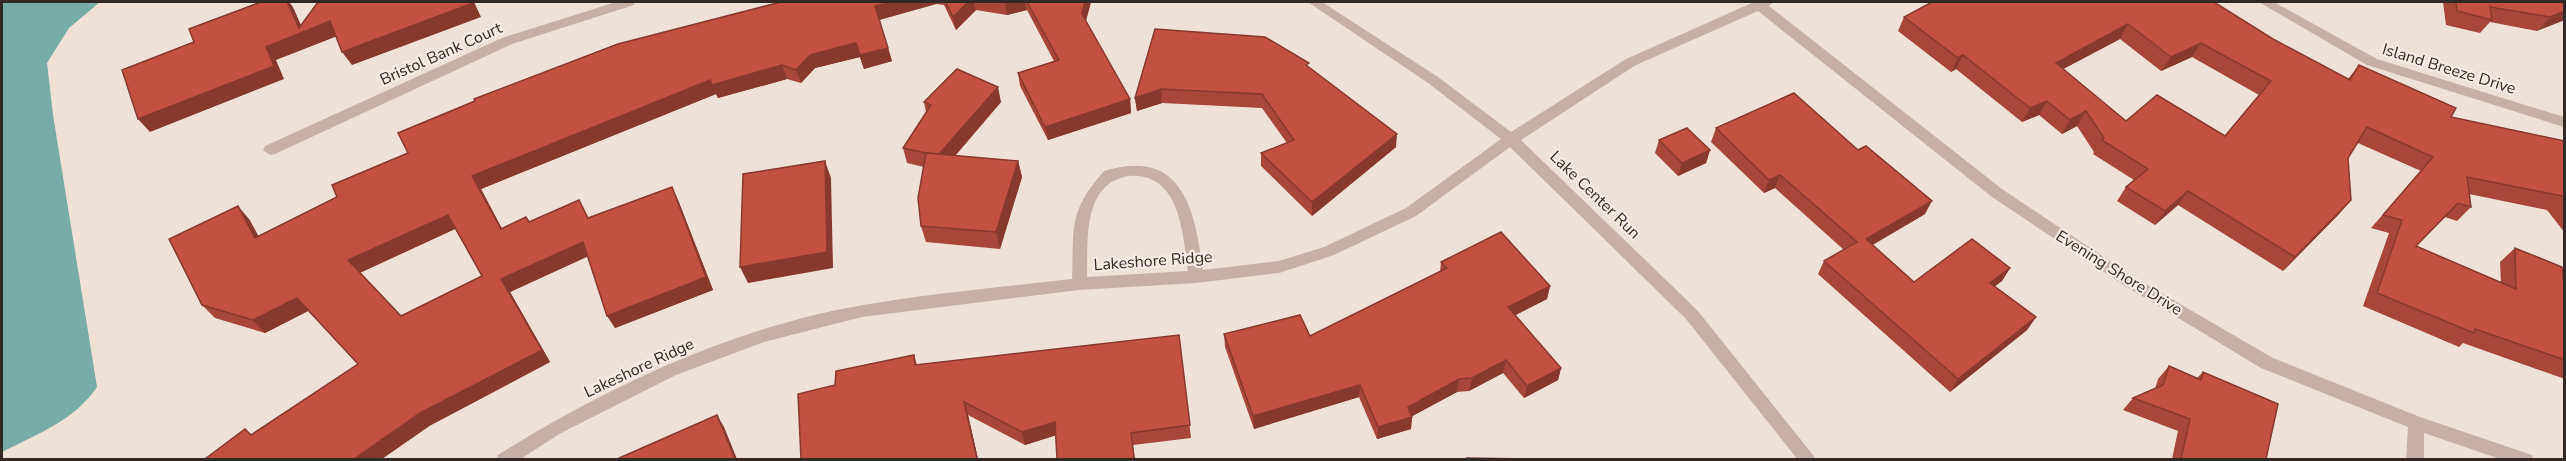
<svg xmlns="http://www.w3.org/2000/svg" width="2566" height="461" font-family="'Nunito Sans',sans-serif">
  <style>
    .water { fill: #77aca7 }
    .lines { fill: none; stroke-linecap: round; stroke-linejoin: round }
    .minor { fill: #c7afa4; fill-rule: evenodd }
    .wall { fill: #a74639; fill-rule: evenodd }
    .shaded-wall { fill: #88392e }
    .building { fill: #c25142; stroke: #88392e; stroke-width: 1.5; fill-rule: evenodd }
    .labels { text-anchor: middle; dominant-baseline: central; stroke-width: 4.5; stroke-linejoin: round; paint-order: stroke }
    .street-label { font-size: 16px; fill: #322825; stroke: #f8ebe3 }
  </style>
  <rect width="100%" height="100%" fill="#f0e1d7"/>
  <!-- water -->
  <path class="water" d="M2,2H100L69,28L47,63L53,115L97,387C74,421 37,434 2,452Z"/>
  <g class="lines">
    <!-- minor -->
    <g class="minor">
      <polygon points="616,2 635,2 634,5 512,44 275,154 270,155 263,150 265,146 502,38"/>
      <path d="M1308,2H1322L1438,77L1511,132L1626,59L1754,2H1773L1769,6L2002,189L2132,276L2273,358L2420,417L2532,455L2534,460H2503L2424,433V460H2406L2408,427L2261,368L2122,284L1992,197L1758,11L1636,65L1521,140L1698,311L1817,460H1798L1686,319L1510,147L1416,216L1334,255L1279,273L1196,283L1079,290L862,317L764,342L676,375L561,433L519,460H496L498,455C608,386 734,327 863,305C932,293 1002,287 1072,279C1074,227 1068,212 1104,171C1183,147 1195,210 1203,270L1279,261L1324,247L1406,208L1501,139L1428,83ZM1129,176C1181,172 1183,236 1188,271L1087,277C1088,241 1082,183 1129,176Z"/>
      <polygon points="2259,2 2274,2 2377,59 2564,117 2564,127 2367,65"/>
    </g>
  </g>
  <!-- wall -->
  <g class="wall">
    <path d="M781,2H1091L1086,21L1130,99L1131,113L1048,140L1020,86L1018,73L1054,61L1027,10L1007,15L976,10L956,30L944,5L936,4L879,20L892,61L864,69L860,57L815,68L801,83L787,79L718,98L716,94L481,189L502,229L529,222L589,218L678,200L713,290L615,328L588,256L510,292L550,362L431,425L251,435L358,364L308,311L265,333L215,318L202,305L249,219L258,236ZM455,229L482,276L401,316L360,273Z"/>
    <path d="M1932,2L2273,39L2348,79L2359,65L2451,117L2565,141V233L2547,210L2469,194L2471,207L2457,221L2445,217L2416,246L2501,283L2500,262L2515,248L2565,290V379L2463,343L2459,347L2363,306L2389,233L2371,228L2421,171L2358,143L2348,158L2351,200L2339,214L2283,271L2178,205L2155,225L2117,201L2126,187L2134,180L2093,154L2094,152L2077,126L2062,134L2039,115L2022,122L1956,69L1951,72L1898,31L1904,17ZM2120,39L2161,71L2192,57L2259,95L2225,136L2126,121L2063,69Z"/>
    <polygon points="2443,2 2565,2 2537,31 2490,22 2480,33 2446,25"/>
    <polygon points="1155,29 1309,67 1396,147 1312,216 1261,166 1261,153 1287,143 1262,108 1162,103 1137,111 1135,98"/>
    <polygon points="924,102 1001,102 955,156 1018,161 1022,177 1000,249 926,242 921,226 924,167 907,163 903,148 926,112"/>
    <polygon points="1716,128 1925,214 1872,245 1914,282 2010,268 2002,281 1995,286 2036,317 2027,330 1950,392 1818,274 1824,261 1844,250 1775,188 1764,193 1711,142"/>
    <polygon points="1659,140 1710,150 1706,163 1678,176 1655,153"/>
    <polygon points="1441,262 1550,286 1547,299 1515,315 1561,368 1558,380 1524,398 1503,373 1469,391 1457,392 1412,416 1411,429 1377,439 1359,397 1254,429 1225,347 1224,334 1310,336 1440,272"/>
    <polygon points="1179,335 1191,438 1133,445 1135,459 1057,459 1056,435 1025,445 968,415 978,459 801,459 835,385 914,355 917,365"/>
    <polygon points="2169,366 2197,378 2203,372 2266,459 2172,459 2178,431 2123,410 2133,398 2155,389 2158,379"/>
  </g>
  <!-- shaded-wall -->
  <g class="shaded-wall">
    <polygon points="287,2 289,2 293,7 304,32 330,21 340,35 276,60 284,79 150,132 138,119 299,28"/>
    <polygon points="473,2 474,2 481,17 352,65 342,52"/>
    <polygon points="892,2 936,2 936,4 879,20 875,6"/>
    <polygon points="968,2 974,2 976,10 956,30 953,17"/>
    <polygon points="1005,2 1025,2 1027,10 1007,15"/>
    <polygon points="1085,2 1091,2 1084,27 1082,14"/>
    <polygon points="2565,11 2565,20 2537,31 2550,17"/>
    <polygon points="2128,24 2120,39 2048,77 2056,63"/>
    <polygon points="856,43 888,48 892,61 864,69 860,57 815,68 801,83 796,70 810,55"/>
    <polygon points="2201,43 2192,57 2161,71 2171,57"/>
    <polygon points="1963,55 1956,69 1951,72 1958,58"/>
    <polygon points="782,65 787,79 718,98 712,85"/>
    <polygon points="710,80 716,94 481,189 509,242 501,229 472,176"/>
    <polygon points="998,87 1001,102 942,171 938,156"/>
    <polygon points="1161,89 1162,103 1137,111 1135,98"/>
    <polygon points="1130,99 1131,113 1048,140 1045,127"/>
    <polygon points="2047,101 2039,115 2022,122 2030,108"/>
    <polygon points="2086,111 2077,126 2062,134 2070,120"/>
    <polygon points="1397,134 1396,147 1312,216 1312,202"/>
    <polygon points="1710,150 1706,163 1678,176 1682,163"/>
    <polygon points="825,161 831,178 833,268 748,283 740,267"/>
    <polygon points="1018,161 1022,177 1000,249 996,232"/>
    <polygon points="1780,175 1775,188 1764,193 1769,180"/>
    <polygon points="672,187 678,200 713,290 615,328 607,316"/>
    <polygon points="2188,191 2178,205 2155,225 2165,211"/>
    <polygon points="2351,200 2339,214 2283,271 2295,257"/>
    <polygon points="1932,201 1925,214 1859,253 1866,239"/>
    <polygon points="238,206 249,219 267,251 255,238"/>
    <polygon points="448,215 457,228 359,273 348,260"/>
    <polygon points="583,242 591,255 510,292 550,362 431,425 382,459 354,459 420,413 501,279"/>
    <polygon points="2010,268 2002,281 1982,296 1990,283"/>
    <polygon points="1550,286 1547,299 1506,320 1508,307"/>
    <polygon points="297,298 308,311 265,333 253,320"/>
    <polygon points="2036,317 2027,330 1950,392 1958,379"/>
    <polygon points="1506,360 1503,373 1469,391 1472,378"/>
    <polygon points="1561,368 1558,380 1524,398 1527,386"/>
    <polygon points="1459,379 1457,392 1407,419 1412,417 1411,429 1377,439 1378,427 1408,407"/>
    <polygon points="1360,385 1359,397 1254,429 1253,416"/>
    <polygon points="964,402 968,415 978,459 977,459"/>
    <polygon points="717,415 724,427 737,459 735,459"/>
    <polygon points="1055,422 1057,435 1025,445 1022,432"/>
  </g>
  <!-- building -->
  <g class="building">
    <polygon points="261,2 287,2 299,28 318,2 473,2 473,3 342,52 330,21 266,47 274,66 138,119 122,70 194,42 189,29"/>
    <path d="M781,2H892L875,6L888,48L860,55L856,43L810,55L796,70L782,65L712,85L710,80L472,176L501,229L526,217L529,222L579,200L588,218L672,187L706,277L607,316L583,242L501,279L542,350L420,413L354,459H205L245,429L251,435L358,364L297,298L253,320L202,305L169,239L238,206L255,238L337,197L332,185L408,153L398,133L475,101L474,99L618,44ZM448,215L482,276L401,316L348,260Z"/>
    <polygon points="946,2 968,2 953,17"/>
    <polygon points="1027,2 1085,2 1082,14 1130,99 1045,127 1018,73 1059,60"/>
    <path d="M1932,2H2214L2273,39L2350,80L2359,65L2456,108L2451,117L2565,141V200L2562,196L2467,177L2471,207L2458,203L2416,246L2516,289L2515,248L2562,267L2565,290V360L2475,329L2474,333L2377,293L2402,220L2383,215L2433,157L2367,127L2348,158L2351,200L2295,257L2188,191L2165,211L2126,187L2148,169L2102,140L2104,138L2086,111L2070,120L2047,101L2030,108L1963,55L1958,58L1904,17ZM2128,24L2171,57L2201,43L2271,81L2225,136L2157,95L2126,121L2056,63Z"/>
    <polygon points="2456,2 2565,2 2565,11 2550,17 2490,7 2492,20 2457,11"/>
    <polygon points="1155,29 1265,37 1309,63 1306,65 1397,134 1312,202 1261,153 1294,140 1262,94 1161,89 1135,98"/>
    <polygon points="957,69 998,87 939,154 926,153 903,148 931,105 924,102"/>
    <polygon points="1794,93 1858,150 1866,146 1932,201 1866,239 1914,282 1972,239 2010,268 1990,283 2036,317 1958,379 1824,261 1857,242 1780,175 1769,180 1716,128"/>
    <polygon points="1687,128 1710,150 1682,163 1659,140"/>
    <polygon points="926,153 1018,161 996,232 921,226 918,198"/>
    <polygon points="825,161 827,252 740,267 743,174"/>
    <polygon points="1501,232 1550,286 1508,307 1561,368 1527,386 1506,360 1472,378 1459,379 1408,407 1412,417 1378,427 1360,385 1253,416 1224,334 1300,315 1310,336 1447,268 1441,262"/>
    <polygon points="1179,335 1190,425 1131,433 1134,458 1125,459 1057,459 1055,422 1022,432 964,402 977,459 801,459 798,394 835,385 836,371 914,355 915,365"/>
    <polygon points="2169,366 2201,380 2203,372 2278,404 2266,459 2181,459 2190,419 2133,398 2163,385"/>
    <polygon points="717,415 735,459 617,459"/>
    <polygon points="1467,458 1531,459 1467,459"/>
  </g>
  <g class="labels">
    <!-- street labels -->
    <g class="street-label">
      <text transform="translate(441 54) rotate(-24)">Bristol Bank Court</text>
      <text transform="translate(2449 69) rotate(17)">Island Breeze Drive</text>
      <text transform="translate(1595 195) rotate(44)">Lake Center Run</text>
      <text transform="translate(1153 261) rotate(-4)">Lakeshore Ridge</text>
      <text transform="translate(2119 273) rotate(32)">Evening Shore Drive</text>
      <text transform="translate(639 368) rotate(-25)">Lakeshore Ridge</text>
    </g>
  </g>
  <!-- border -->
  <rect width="2566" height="461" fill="none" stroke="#322825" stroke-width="6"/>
</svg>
